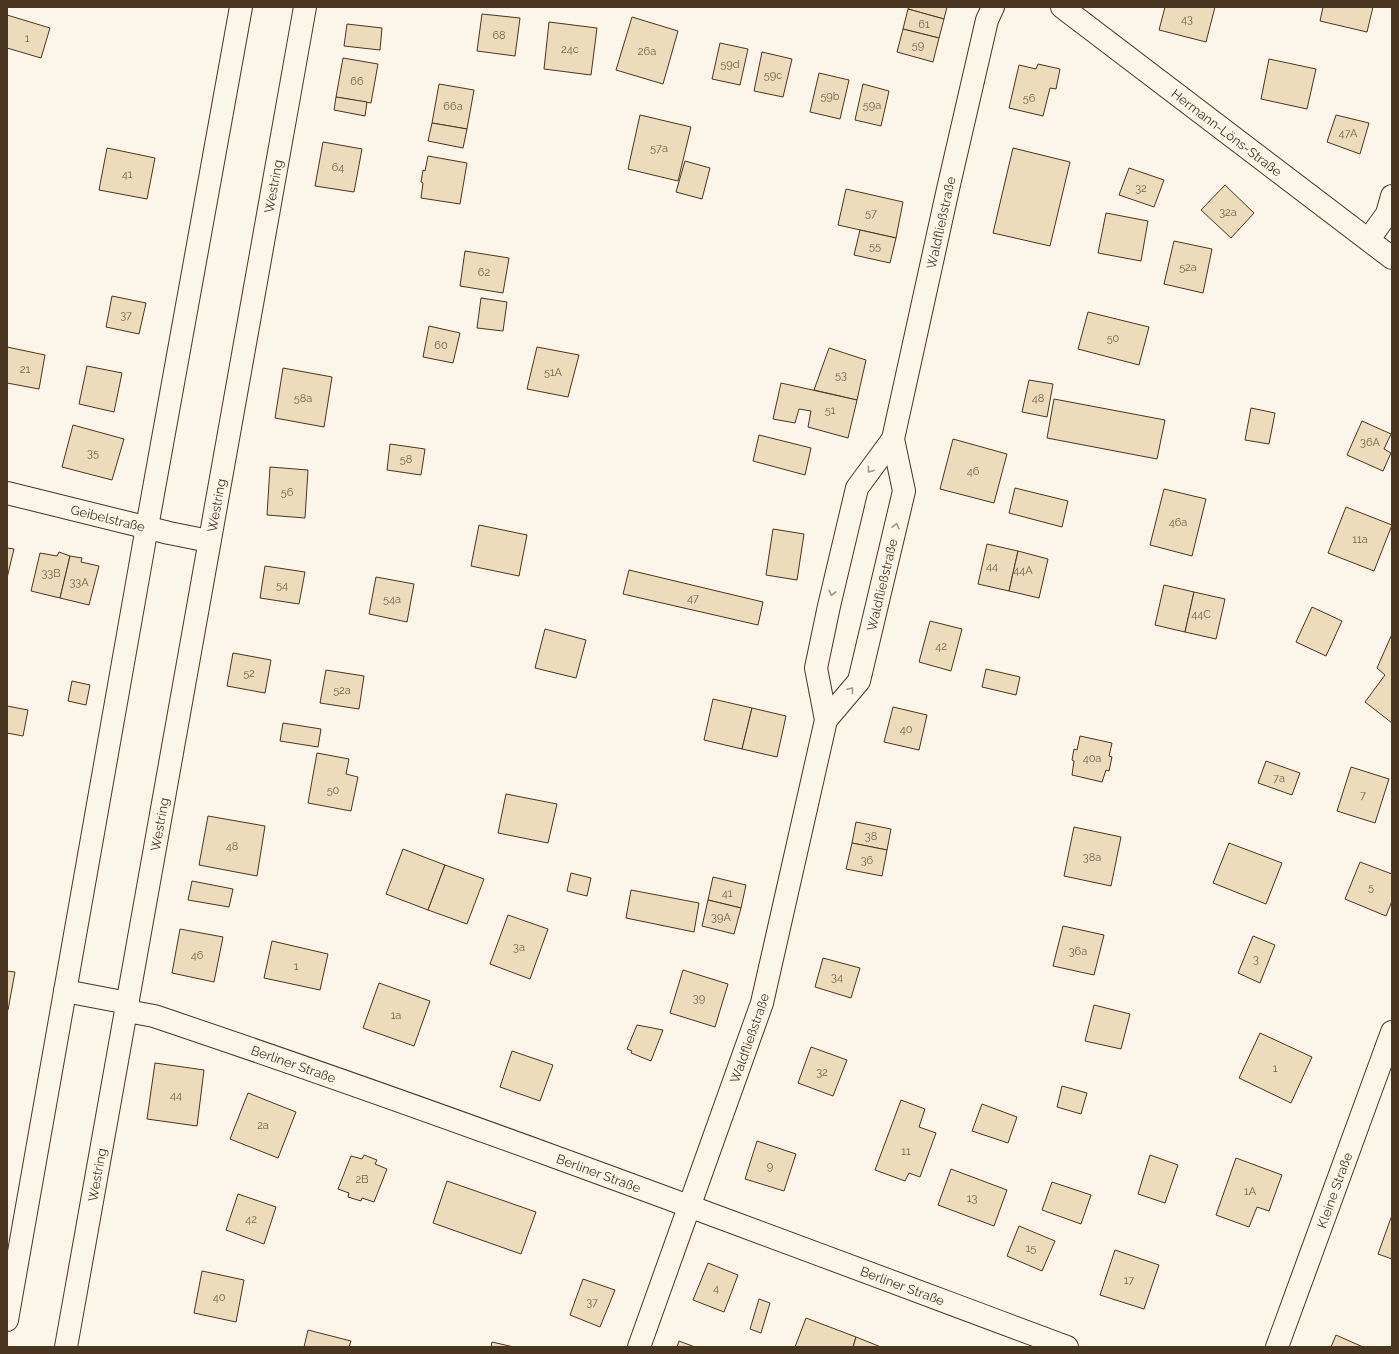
<svg xmlns="http://www.w3.org/2000/svg" width="1399" height="1354" font-family="Raleway,sans-serif">
  <style>
    .building { fill: #ecdcbc; stroke: #4a3520 }
    .lines { fill: none; stroke-linecap: round; stroke-linejoin: round }
    .minor-casing { stroke: #4a3520; stroke-width: 24 }
    .minor { stroke: #fbf6e9; stroke-width: 22 }
    .oneway { stroke: #a29684 }
    .labels { text-anchor: middle; dominant-baseline: central; stroke-width: 3; stroke-linejoin: round; paint-order: stroke }
    .number-label { font-size: 11px; fill: #725f47 }
    .street-label { font-size: 13px; fill: #4a3520; stroke: #fbf6e9 }
  </style>
  <rect width="100%" height="100%" fill="#fbf6e9"/>
  <!-- building -->
  <g class="building">
    <polygon points="909,7 947,7 944,19 908,9"/>
    <polygon points="1165,7 1215,7 1206,42 1159,30"/>
    <polygon points="1323,7 1373,7 1367,32 1320,21"/>
    <polygon points="908,9 944,19 939,38 903,29"/>
    <polygon points="482,14 520,18 515,56 477,51"/>
    <polygon points="7,15 50,28 41,58 7,48"/>
    <polygon points="632,17 678,31 663,84 616,70"/>
    <polygon points="549,22 597,28 591,75 544,69"/>
    <polygon points="347,24 382,28 380,50 344,46"/>
    <polygon points="903,29 939,38 933,62 897,52"/>
    <polygon points="720,43 748,49 740,85 712,79"/>
    <polygon points="762,52 792,59 783,97 754,91"/>
    <polygon points="343,58 378,64 371,103 336,97"/>
    <polygon points="1269,59 1316,69 1307,109 1261,99"/>
    <polygon points="1038,64 1060,69 1056,89 1050,88 1043,116 1009,108 1019,65 1036,69"/>
    <polygon points="819,73 849,80 840,119 810,112"/>
    <polygon points="439,84 474,90 467,129 432,123"/>
    <polygon points="863,84 889,91 881,126 855,120"/>
    <polygon points="336,97 367,102 365,116 334,110"/>
    <polygon points="640,115 691,127 678,181 628,169"/>
    <polygon points="1336,115 1369,123 1360,154 1327,142"/>
    <polygon points="432,123 467,129 463,148 428,141"/>
    <polygon points="323,142 362,149 354,192 315,186"/>
    <polygon points="107,148 155,158 147,199 99,190"/>
    <polygon points="1013,148 1070,162 1050,246 993,233"/>
    <polygon points="428,156 467,163 460,204 421,198 423,183 421,182 423,170 425,171"/>
    <polygon points="685,161 710,168 702,199 676,192"/>
    <polygon points="1129,168 1164,180 1154,207 1119,195"/>
    <polygon points="1225,185 1254,213 1231,238 1201,210"/>
    <polygon points="846,189 903,202 896,238 838,225"/>
    <polygon points="1106,213 1148,221 1141,261 1098,253"/>
    <polygon points="860,230 896,238 890,263 854,255"/>
    <polygon points="1174,241 1212,249 1203,293 1164,284"/>
    <polygon points="465,251 509,258 503,293 460,286"/>
    <polygon points="112,296 146,303 139,334 106,327"/>
    <polygon points="481,298 507,302 503,331 477,328"/>
    <polygon points="1088,312 1149,327 1139,365 1078,349"/>
    <polygon points="429,326 460,333 453,363 423,357"/>
    <polygon points="7,347 45,355 39,389 7,383"/>
    <polygon points="537,347 579,355 568,397 527,389"/>
    <polygon points="829,348 866,360 857,400 814,390"/>
    <polygon points="87,366 122,373 114,412 79,404"/>
    <polygon points="283,368 332,377 324,427 275,418"/>
    <polygon points="1029,380 1053,384 1047,417 1022,412"/>
    <polygon points="781,383 857,400 848,438 808,427 811,411 799,409 795,423 773,419"/>
    <polygon points="1054,399 1165,420 1157,459 1047,438"/>
    <polygon points="1251,408 1275,413 1269,444 1245,440"/>
    <polygon points="1362,421 1391,434 1384,449 1391,453 1383,471 1347,455"/>
    <polygon points="73,425 124,439 112,480 62,467"/>
    <polygon points="759,435 811,448 805,475 753,461"/>
    <polygon points="953,439 1007,454 994,503 940,489"/>
    <polygon points="390,444 425,449 421,475 387,470"/>
    <polygon points="270,467 308,470 305,518 267,515"/>
    <polygon points="1015,488 1068,501 1062,527 1009,513"/>
    <polygon points="1164,489 1206,499 1192,556 1150,545"/>
    <polygon points="1346,507 1392,525 1374,571 1328,553"/>
    <polygon points="479,525 527,535 519,576 471,566"/>
    <polygon points="773,529 804,534 797,580 766,575"/>
    <polygon points="987,544 1018,551 1009,591 978,584"/>
    <polygon points="7,548 14,549 7,578"/>
    <polygon points="1018,551 1048,559 1039,598 1009,591"/>
    <polygon points="59,552 70,556 60,598 31,591 40,553 57,556"/>
    <polygon points="70,556 82,558 81,562 99,566 89,605 60,598"/>
    <polygon points="265,566 305,572 299,604 260,598"/>
    <polygon points="629,570 763,602 758,625 623,594"/>
    <polygon points="376,577 414,584 407,622 369,614"/>
    <polygon points="1164,585 1194,592 1185,632 1155,625"/>
    <polygon points="1194,592 1225,599 1216,639 1185,632"/>
    <polygon points="1312,607 1342,621 1326,656 1296,642"/>
    <polygon points="930,621 962,629 951,671 919,662"/>
    <polygon points="545,629 586,640 576,678 535,668"/>
    <polygon points="1392,634 1392,723 1365,702 1385,675 1377,668"/>
    <polygon points="233,653 271,660 265,693 227,686"/>
    <polygon points="986,669 1020,677 1016,695 982,687"/>
    <polygon points="326,670 364,676 359,709 320,703"/>
    <polygon points="72,681 90,685 86,705 68,701"/>
    <polygon points="713,699 752,708 742,749 704,740"/>
    <polygon points="7,706 28,710 23,736 7,733"/>
    <polygon points="893,707 927,715 919,750 884,742"/>
    <polygon points="752,708 786,716 777,757 742,749"/>
    <polygon points="283,723 321,729 318,747 280,741"/>
    <polygon points="1080,736 1112,743 1109,756 1112,757 1109,771 1106,770 1102,782 1072,775 1074,761 1072,760 1074,749 1077,750"/>
    <polygon points="317,753 349,759 346,774 358,777 351,811 308,803"/>
    <polygon points="1266,761 1300,773 1292,795 1258,783"/>
    <polygon points="1351,767 1389,779 1375,823 1337,811"/>
    <polygon points="506,794 557,804 548,843 498,833"/>
    <polygon points="208,816 265,826 257,876 199,865"/>
    <polygon points="856,822 891,829 887,850 852,843"/>
    <polygon points="1074,827 1121,837 1111,886 1064,876"/>
    <polygon points="852,843 887,850 882,876 846,869"/>
    <polygon points="1229,843 1282,863 1266,904 1213,883"/>
    <polygon points="403,849 445,865 428,910 386,894"/>
    <polygon points="1360,862 1392,874 1392,901 1386,916 1345,899"/>
    <polygon points="445,865 484,879 467,924 428,910"/>
    <polygon points="571,873 591,878 587,896 567,891"/>
    <polygon points="713,877 746,885 741,908 708,900"/>
    <polygon points="192,881 233,889 229,907 188,900"/>
    <polygon points="631,890 699,903 694,932 626,918"/>
    <polygon points="708,900 741,908 734,934 702,926"/>
    <polygon points="508,915 548,929 530,979 490,964"/>
    <polygon points="1063,926 1104,935 1094,975 1053,966"/>
    <polygon points="180,929 223,937 214,982 172,973"/>
    <polygon points="1253,936 1275,945 1260,983 1238,973"/>
    <polygon points="272,941 328,954 320,990 264,978"/>
    <polygon points="823,958 860,968 851,998 815,987"/>
    <polygon points="683,970 728,984 715,1027 670,1013"/>
    <polygon points="7,971 15,972 8,1010 7,1010"/>
    <polygon points="379,983 430,1001 414,1046 363,1028"/>
    <polygon points="1094,1005 1130,1014 1121,1049 1085,1041"/>
    <polygon points="637,1025 663,1030 651,1061 631,1053 632,1051 627,1049"/>
    <polygon points="1260,1033 1312,1057 1291,1103 1239,1078"/>
    <polygon points="811,1047 847,1060 833,1096 798,1083"/>
    <polygon points="512,1051 553,1065 540,1101 500,1087"/>
    <polygon points="155,1063 204,1070 197,1126 147,1119"/>
    <polygon points="1062,1086 1087,1093 1081,1114 1057,1107"/>
    <polygon points="248,1093 296,1112 278,1158 230,1139"/>
    <polygon points="901,1100 925,1109 919,1127 936,1133 920,1177 909,1173 905,1181 875,1170"/>
    <polygon points="982,1104 1017,1117 1008,1143 972,1131"/>
    <polygon points="757,1141 796,1154 784,1191 745,1179"/>
    <polygon points="364,1155 377,1160 375,1164 387,1169 374,1202 362,1198 361,1201 348,1197 349,1193 338,1189 351,1156 362,1159"/>
    <polygon points="1150,1155 1178,1165 1165,1203 1138,1194"/>
    <polygon points="1236,1158 1282,1175 1269,1211 1257,1207 1249,1227 1216,1215"/>
    <polygon points="951,1169 1007,1190 994,1226 938,1205"/>
    <polygon points="447,1181 536,1212 521,1254 433,1223"/>
    <polygon points="1052,1182 1091,1195 1081,1224 1042,1210"/>
    <polygon points="238,1194 276,1207 264,1244 226,1230"/>
    <polygon points="1392,1215 1392,1259 1378,1254"/>
    <polygon points="1019,1226 1055,1241 1042,1271 1007,1256"/>
    <polygon points="1115,1250 1159,1265 1144,1309 1100,1295"/>
    <polygon points="708,1263 738,1275 724,1312 693,1300"/>
    <polygon points="202,1271 244,1280 236,1322 194,1313"/>
    <polygon points="583,1279 615,1290 600,1327 570,1315"/>
    <polygon points="759,1299 770,1303 761,1333 750,1329"/>
    <polygon points="806,1318 856,1337 853,1347 795,1347"/>
    <polygon points="308,1330 351,1341 349,1347 304,1347"/>
    <polygon points="1336,1335 1363,1347 1331,1347"/>
    <polygon points="856,1337 881,1347 853,1347"/>
    <polygon points="679,1341 695,1347 677,1347"/>
    <polygon points="492,1342 514,1347 491,1347"/>
  </g>
  <g class="lines">
    <!-- minor casing -->
    <g class="minor-casing">
      <g id="minor">
        <path id="s1" d="M1062,7L1392,258"/>
        <polyline points="1369,239 1387,214 1392,196"/>
        <path id="s2" d="M7,493L169,533L209,541"/>
        <path id="s3" d="M826,720L859,681L904,491L893,439L948,189L987,20L993,7"/>
        <polyline points="65,991 128,1003"/>
        <path id="s4" d="M127,1011L154,1016C461,1119 764,1234 1067,1347"/>
        <polyline points="7,1320 147,527 241,7"/>
        <path id="s5" d="M66,1347L305,7"/>
        <path id="s6" d="M639,1347L762,1003L826,720L816,668L829,606L857,488L893,439"/>
        <path id="s7" d="M1277,1347L1392,1032"/>
      </g>
    </g>
    <!-- minor -->
    <use href="#minor" class="minor"/>
  </g>
  <!-- one-way arrows -->
  <defs><path id="oneway-chevron" d="M-2-3.5L2.5 0L-2 3.5" fill="none" stroke-width="1.6" stroke-linecap="round" stroke-linejoin="round"/></defs>
  <g class="oneway">
    <use href="#oneway-chevron" transform="translate(870 470) rotate(126)"/>
    <use href="#oneway-chevron" transform="translate(896 526) rotate(-77)"/>
    <use href="#oneway-chevron" transform="translate(832 593) rotate(104)"/>
    <use href="#oneway-chevron" transform="translate(851 690) rotate(-50)"/>
  </g>
  <g class="labels">
    <!-- number labels -->
    <g class="number-label">
      <text x="1187" y="19">43</text>
      <text x="924" y="24">61</text>
      <text x="499" y="35">68</text>
      <text x="27" y="38">1</text>
      <text x="918" y="45">59</text>
      <text x="570" y="49">24c</text>
      <text x="647" y="51">26a</text>
      <text x="730" y="64">59d</text>
      <text x="773" y="75">59c</text>
      <text x="357" y="81">66</text>
      <text x="830" y="96">59b</text>
      <text x="1029" y="98">56</text>
      <text x="872" y="105">59a</text>
      <text x="453" y="106">66a</text>
      <text x="1348" y="133">47A</text>
      <text x="659" y="148">57a</text>
      <text x="338" y="167">64</text>
      <text x="127" y="174">41</text>
      <text x="1141" y="188">32</text>
      <text x="1228" y="212">32a</text>
      <text x="871" y="213">57</text>
      <text x="875" y="246">55</text>
      <text x="1188" y="267">52a</text>
      <text x="484" y="272">62</text>
      <text x="126" y="315">37</text>
      <text x="1113" y="338">50</text>
      <text x="441" y="345">60</text>
      <text x="25" y="369">21</text>
      <text x="553" y="372">51A</text>
      <text x="841" y="375">53</text>
      <text x="303" y="398">58a</text>
      <text x="1038" y="398">48</text>
      <text x="830" y="410">51</text>
      <text x="1370" y="442">36A</text>
      <text x="93" y="453">35</text>
      <text x="406" y="459">58</text>
      <text x="973" y="471">46</text>
      <text x="287" y="492">56</text>
      <text x="1178" y="522">46a</text>
      <text x="1360" y="539">11a</text>
      <text x="992" y="566">44</text>
      <text x="1023" y="570">44A</text>
      <text x="51" y="573">33B</text>
      <text x="79" y="582">33A</text>
      <text x="282" y="585">54</text>
      <text x="693" y="598">47</text>
      <text x="392" y="599">54a</text>
      <text x="1201" y="614">44C</text>
      <text x="941" y="646">42</text>
      <text x="249" y="673">52</text>
      <text x="342" y="690">52a</text>
      <text x="906" y="729">40</text>
      <text x="1092" y="758">40a</text>
      <text x="1279" y="778">7a</text>
      <text x="333" y="790">50</text>
      <text x="1363" y="795">7</text>
      <text x="871" y="836">38</text>
      <text x="232" y="846">48</text>
      <text x="1092" y="857">38a</text>
      <text x="867" y="860">36</text>
      <text x="1371" y="887">5</text>
      <text x="727" y="893">41</text>
      <text x="721" y="917">39A</text>
      <text x="519" y="947">3a</text>
      <text x="1078" y="951">36a</text>
      <text x="197" y="955">46</text>
      <text x="1256" y="959">3</text>
      <text x="296" y="966">1</text>
      <text x="837" y="977">34</text>
      <text x="699" y="998">39</text>
      <text x="396" y="1015">1a</text>
      <text x="1275" y="1068">1</text>
      <text x="822" y="1072">32</text>
      <text x="176" y="1095">44</text>
      <text x="263" y="1125">2a</text>
      <text x="906" y="1151">11</text>
      <text x="770" y="1166">9</text>
      <text x="362" y="1179">2B</text>
      <text x="1250" y="1191">1A</text>
      <text x="972" y="1198">13</text>
      <text x="251" y="1219">42</text>
      <text x="1031" y="1248">15</text>
      <text x="1129" y="1280">17</text>
      <text x="716" y="1288">4</text>
      <text x="219" y="1297">40</text>
      <text x="592" y="1302">37</text>
    </g>
    <!-- street labels -->
    <g class="street-label">
      <text stroke="none"><textPath href="#s1" startOffset="207">Hermann-Löns-Straße</textPath></text>
      <text stroke="none"><textPath href="#s5" startOffset="1179">Westring</textPath></text>
      <text stroke="none"><textPath href="#s3" startOffset="521">Waldfließstraße</textPath></text>
      <text stroke="none"><textPath href="#s5" startOffset="855">Westring</textPath></text>
      <text stroke="none"><textPath href="#s2" startOffset="104">Geibelstraße</textPath></text>
      <text stroke="none"><textPath href="#s3" startOffset="150">Waldfließstraße</textPath></text>
      <text stroke="none"><textPath href="#s5" startOffset="531">Westring</textPath></text>
      <text stroke="none"><textPath href="#s6" startOffset="328">Waldfließstraße</textPath></text>
      <text stroke="none"><textPath href="#s4" startOffset="175">Berliner Straße</textPath></text>
      <text stroke="none"><textPath href="#s4" startOffset="499">Berliner Straße</textPath></text>
      <text stroke="none"><textPath href="#s5" startOffset="175">Westring</textPath></text>
      <text stroke="none"><textPath href="#s7" startOffset="167">Kleine Straße</textPath></text>
      <text stroke="none"><textPath href="#s4" startOffset="823">Berliner Straße</textPath></text>
    </g>
  </g>
  <!-- border -->
  <rect width="1399" height="1354" fill="none" stroke="#4a3520" stroke-width="16"/>
</svg>
